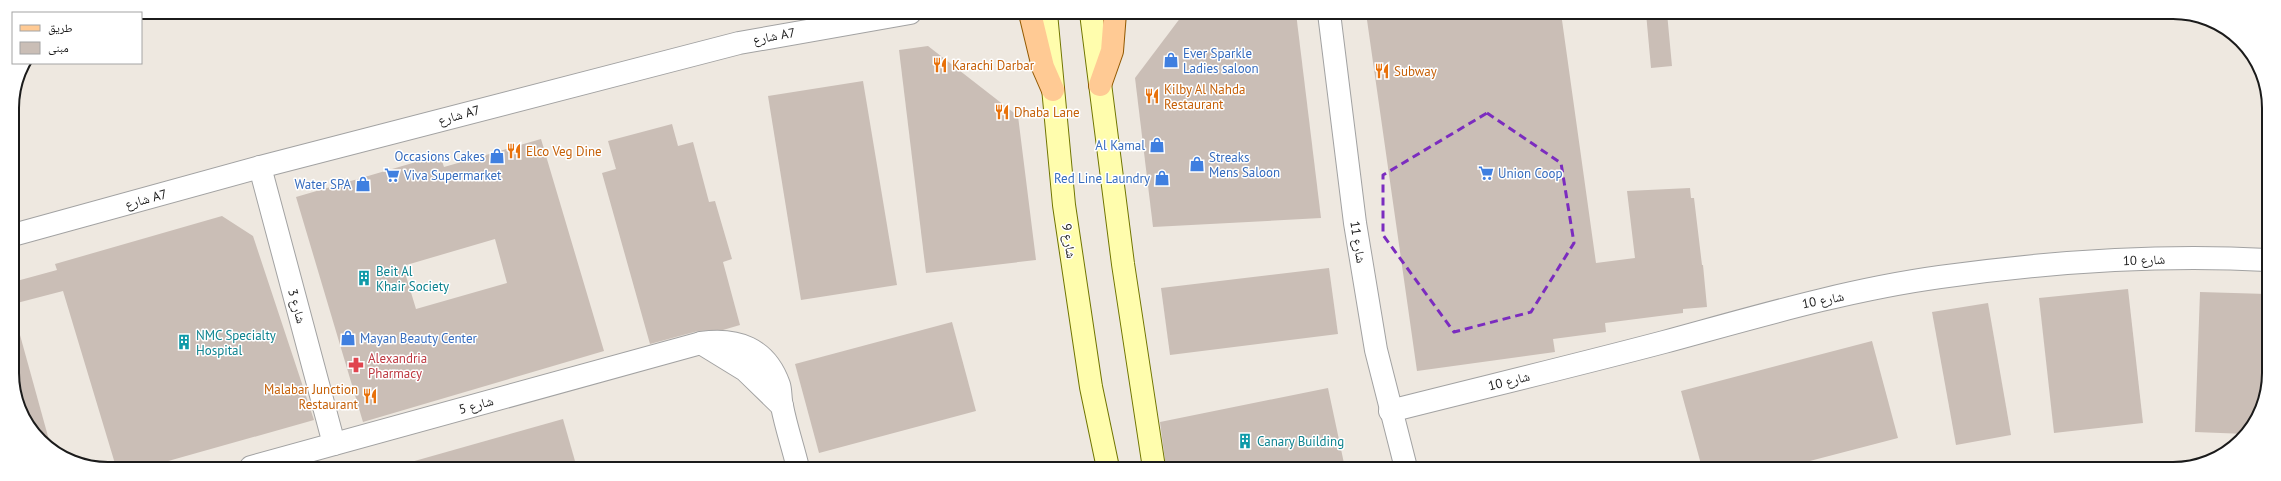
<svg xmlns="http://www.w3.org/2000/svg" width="2281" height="481" font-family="'PT Sans','Noto Naskh Arabic',sans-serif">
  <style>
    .building { fill: #cabeb6; fill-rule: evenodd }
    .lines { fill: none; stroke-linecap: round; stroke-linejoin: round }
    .street-casing { stroke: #a2a2a2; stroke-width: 24 }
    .secondary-casing { stroke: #707500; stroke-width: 24 }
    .primary-casing { stroke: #935900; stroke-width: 24 }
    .street { stroke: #fff; stroke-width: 22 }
    .secondary { stroke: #fffdad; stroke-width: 22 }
    .primary { stroke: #ffca94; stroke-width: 22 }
    .marked { fill: none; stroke: #7b2cbf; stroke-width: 3; stroke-dasharray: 8 5; stroke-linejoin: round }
    .labels { text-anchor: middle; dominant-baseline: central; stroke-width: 3; stroke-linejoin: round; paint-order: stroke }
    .street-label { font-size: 13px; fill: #1b1b1b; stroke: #fff }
    .shop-label { font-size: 13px; fill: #366cbe; stroke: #fff; text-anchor: start }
    .food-label { font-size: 13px; fill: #c56008; stroke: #fff; text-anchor: start }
    .culture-label { font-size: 13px; fill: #0d838f; stroke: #fff; text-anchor: start }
    .health-label { font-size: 13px; fill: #be3a42; stroke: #fff; text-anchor: start }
    .rim { fill: none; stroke: #1b1b1b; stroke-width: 2 }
  </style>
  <rect width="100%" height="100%" fill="#eee8e0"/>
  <!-- building -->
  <g class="building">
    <polygon points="1184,13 1296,13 1321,218 1153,227 1135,78"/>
    <polygon points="1366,13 1561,13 1596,263 1635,258 1627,191 1690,188 1691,198 1694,198 1702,265 1703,265 1707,307 1683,309 1683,313 1605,323 1606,332 1553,339 1555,352 1417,371"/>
    <polygon points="1646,13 1667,13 1672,66 1651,68"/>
    <polygon points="928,46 1018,116 1036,260 926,273 899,50"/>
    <polygon points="863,81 897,285 801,300 768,96"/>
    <polygon points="672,124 678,146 693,142 709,202 715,201 732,259 723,262 740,325 723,330 698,331 650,344 602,173 616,169 608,141"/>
    <path d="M541,139L604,351L363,422L296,197L440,155L444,167ZM495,239L507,283L416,309L403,266Z"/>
    <polygon points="222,216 253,236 314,420 147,467 116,467 63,291 13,304 13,282 57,270 55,264"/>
    <polygon points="1329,268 1338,334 1170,355 1161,288"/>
    <polygon points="2128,289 2143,423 2054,433 2039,298"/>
    <polygon points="2200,292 2267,294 2267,392 2256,421 2246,434 2195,432"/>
    <polygon points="1988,303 2011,435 1956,445 1932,312"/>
    <polygon points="952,322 976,411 819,453 795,364"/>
    <polygon points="14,335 20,335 49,440 43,443 40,441 14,392"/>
    <polygon points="1872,341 1898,438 1783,468 1702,468 1681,391"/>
    <polygon points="1328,388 1345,468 1309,468 1309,465 1291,468 1166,468 1160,422"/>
    <polygon points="563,419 577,468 412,467 411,462"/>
  </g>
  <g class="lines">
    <!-- street casing -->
    <g class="street-casing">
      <g id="street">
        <polyline points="1329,13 1355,223 1376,350 1406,468"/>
        <polyline points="260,167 334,444"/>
        <polyline points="13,235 260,167 739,43 910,13"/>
        <polyline points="701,343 745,370 782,406"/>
        <path d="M1390,411C1481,388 1573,366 1664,342C1756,317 1846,290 1940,277C2048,262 2159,254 2267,260"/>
        <path d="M251,467L701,343C737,338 766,348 779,385C781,391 780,399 782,406C786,427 793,447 798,468"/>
      </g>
    </g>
    <!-- secondary casing -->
    <g class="secondary-casing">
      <g id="secondary">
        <polyline points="1046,13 1064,205 1091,387 1108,468"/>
        <polyline points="1091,13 1123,264 1154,468"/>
      </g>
    </g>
    <!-- primary casing -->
    <g class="primary-casing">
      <g id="primary">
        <polyline points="1030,13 1043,67 1053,90"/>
        <polyline points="1100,85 1112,51 1115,13"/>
      </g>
    </g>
    <!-- street -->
    <use href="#street" class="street"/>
    <!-- secondary -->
    <use href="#secondary" class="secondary"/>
    <!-- primary -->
    <use href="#primary" class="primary"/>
  </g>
  <!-- marked area -->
  <path class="marked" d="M1487,113L1561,163L1574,243L1531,312L1454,332L1383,235V175Z"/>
  <!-- icons -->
  <defs>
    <g id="shop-bare" transform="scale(1.2)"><path d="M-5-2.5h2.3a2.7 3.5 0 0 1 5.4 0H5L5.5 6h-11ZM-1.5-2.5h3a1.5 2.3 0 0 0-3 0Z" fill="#3f7fe0" stroke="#fff" stroke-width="2.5" paint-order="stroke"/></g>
    <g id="restaurant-bare" transform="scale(1.2)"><path d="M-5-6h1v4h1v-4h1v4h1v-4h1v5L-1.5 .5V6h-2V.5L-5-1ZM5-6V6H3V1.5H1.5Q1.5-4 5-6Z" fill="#e8710a" stroke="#fff" stroke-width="2.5" paint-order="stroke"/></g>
    <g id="supermarket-bare" transform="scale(1.2)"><path d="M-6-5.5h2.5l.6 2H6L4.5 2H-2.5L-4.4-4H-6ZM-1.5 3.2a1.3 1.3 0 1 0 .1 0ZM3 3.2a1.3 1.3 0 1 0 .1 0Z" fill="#3f7fe0" stroke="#fff" stroke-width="2.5" paint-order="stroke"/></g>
    <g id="building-bare" transform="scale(1.2)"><path d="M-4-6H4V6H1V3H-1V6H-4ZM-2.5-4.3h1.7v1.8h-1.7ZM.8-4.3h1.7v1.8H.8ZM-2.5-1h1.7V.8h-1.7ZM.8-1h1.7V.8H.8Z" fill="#0f9aa8" stroke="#fff" stroke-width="2.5" paint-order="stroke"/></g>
    <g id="pharmacy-bare" transform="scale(1.2)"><path d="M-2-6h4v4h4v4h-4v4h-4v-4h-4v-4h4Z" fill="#e0444e" stroke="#fff" stroke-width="2.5" paint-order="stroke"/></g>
  </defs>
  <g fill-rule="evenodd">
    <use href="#shop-bare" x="1171" y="60"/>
    <use href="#restaurant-bare" x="940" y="65"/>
    <use href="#restaurant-bare" x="1382" y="71"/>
    <use href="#restaurant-bare" x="1152" y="96"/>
    <use href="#restaurant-bare" x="1002" y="112"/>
    <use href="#shop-bare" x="1157" y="145"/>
    <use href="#restaurant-bare" x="514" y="151"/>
    <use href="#shop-bare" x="497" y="156"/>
    <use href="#shop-bare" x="1197" y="164"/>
    <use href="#supermarket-bare" x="1486" y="173"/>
    <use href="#supermarket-bare" x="392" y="175"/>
    <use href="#shop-bare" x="1162" y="178"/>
    <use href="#shop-bare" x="363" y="184"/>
    <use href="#building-bare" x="364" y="278"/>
    <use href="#shop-bare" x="348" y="338"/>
    <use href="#building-bare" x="184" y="342"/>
    <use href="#pharmacy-bare" x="356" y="365"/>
    <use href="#restaurant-bare" x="370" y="396"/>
    <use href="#building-bare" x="1245" y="441"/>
  </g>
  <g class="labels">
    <!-- street labels -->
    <g class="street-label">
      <text transform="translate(774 36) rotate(-10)">شارع A7</text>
      <text transform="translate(459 115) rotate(-15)">شارع A7</text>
      <text transform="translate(146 199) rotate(-15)">شارع A7</text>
      <text transform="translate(1069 241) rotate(82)">شارع 9</text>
      <text transform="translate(1358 242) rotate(81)">شارع 11</text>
      <text transform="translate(2144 260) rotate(-2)">شارع 10</text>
      <text transform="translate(1823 300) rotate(-11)">شارع 10</text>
      <text transform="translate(297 306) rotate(75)">شارع 3</text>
      <text transform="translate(1509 381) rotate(-14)">شارع 10</text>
      <text transform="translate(476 405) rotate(-15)">شارع 5</text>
    </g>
    <!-- shop labels -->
    <g class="shop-label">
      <text x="1183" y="53">Ever Sparkle<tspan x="1183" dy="15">Ladies saloon</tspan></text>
      <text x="1145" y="145" text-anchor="end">Al Kamal</text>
      <text x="485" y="156" text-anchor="end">Occasions Cakes</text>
      <text x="1209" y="157">Streaks<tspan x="1209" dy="15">Mens Saloon</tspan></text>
      <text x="1498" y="173">Union Coop</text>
      <text x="404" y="175">Viva Supermarket</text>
      <text x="1150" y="178" text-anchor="end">Red Line Laundry</text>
      <text x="351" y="184" text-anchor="end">Water SPA</text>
      <text x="360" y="338">Mayan Beauty Center</text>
    </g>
    <!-- food labels -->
    <g class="food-label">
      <text x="952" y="65">Karachi Darbar</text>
      <text x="1394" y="71">Subway</text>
      <text x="1164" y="89">Kilby Al Nahda<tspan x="1164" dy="15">Restaurant</tspan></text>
      <text x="1014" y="112">Dhaba Lane</text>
      <text x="526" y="151">Elco Veg Dine</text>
      <text x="358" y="389" text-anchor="end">Malabar Junction<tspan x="358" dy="15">Restaurant</tspan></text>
    </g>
    <!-- culture labels -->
    <g class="culture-label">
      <text x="376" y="271">Beit Al<tspan x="376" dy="15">Khair Society</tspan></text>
      <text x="196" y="335">NMC Specialty<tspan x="196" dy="15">Hospital</tspan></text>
      <text x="1257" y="441">Canary Building</text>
    </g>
    <!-- health labels -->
    <g class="health-label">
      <text x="368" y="358">Alexandria<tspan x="368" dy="15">Pharmacy</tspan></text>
    </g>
  </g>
  <!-- crop -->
  <path d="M0 0H2281V481H0ZM108 19H2173A89 89 0 0 1 2262 108V373A89 89 0 0 1 2173 462H108A89 89 0 0 1 19 373V108A89 89 0 0 1 108 19Z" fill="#fff" fill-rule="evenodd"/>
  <path class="rim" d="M108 19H2173A89 89 0 0 1 2262 108V373A89 89 0 0 1 2173 462H108A89 89 0 0 1 19 373V108A89 89 0 0 1 108 19Z"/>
  <!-- legend -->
  <rect x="12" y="12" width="130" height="52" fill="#ffffff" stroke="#a4a4a4"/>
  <rect x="20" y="25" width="20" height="6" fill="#ffca94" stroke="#a4a4a4"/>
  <text x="48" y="32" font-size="12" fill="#1b1b1b">طريق</text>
  <rect x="20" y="42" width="20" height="12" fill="#cabeb6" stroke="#a4a4a4"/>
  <text x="48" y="52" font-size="12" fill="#1b1b1b">مبنى</text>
</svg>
